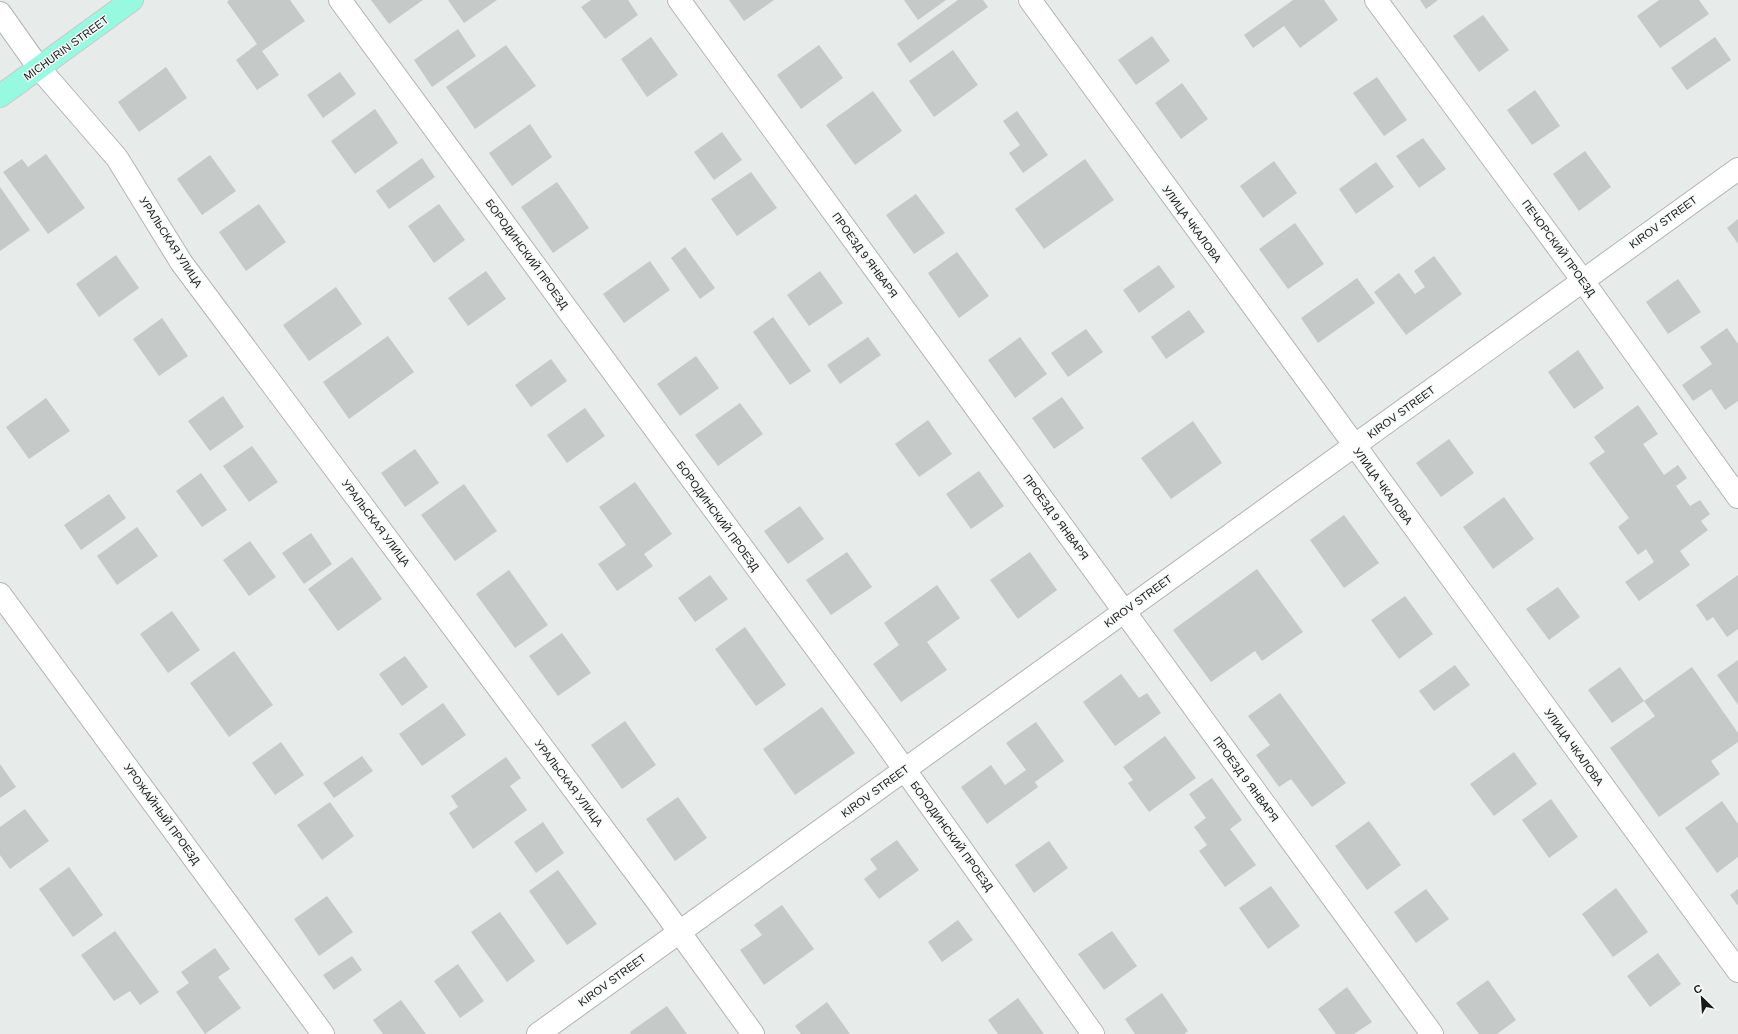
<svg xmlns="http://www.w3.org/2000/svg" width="1738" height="1034" font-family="Arial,sans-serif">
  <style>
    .building { fill: #c5c9c8 }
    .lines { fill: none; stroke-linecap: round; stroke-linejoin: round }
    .minor-casing { stroke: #b0b4b2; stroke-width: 24 }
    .major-casing { stroke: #c8c8c8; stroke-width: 24 }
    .minor { stroke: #fff; stroke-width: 22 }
    .major { stroke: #97fae0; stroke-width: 22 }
    .labels { text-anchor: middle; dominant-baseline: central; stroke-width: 3; stroke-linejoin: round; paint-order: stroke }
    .street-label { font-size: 11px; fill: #181a19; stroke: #f5f9f7 }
  </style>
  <rect width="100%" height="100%" fill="#e7ebea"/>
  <!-- building -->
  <g class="building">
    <polygon points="229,0 290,0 305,21 262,51 279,75 257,90 236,60 257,44 227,2"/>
    <polygon points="371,0 423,0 389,24"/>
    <polygon points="448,0 497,0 464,23"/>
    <polygon points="591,0 628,0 638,15 605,39 581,7"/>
    <polygon points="729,0 774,0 744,21"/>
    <polygon points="904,0 946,0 918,20"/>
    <polygon points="958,0 983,0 988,7 910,63 897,44"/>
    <polygon points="1293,0 1324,0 1338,20 1300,48 1284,26 1253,48 1244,35"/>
    <polygon points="1420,0 1438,0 1426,9"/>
    <polygon points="1659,0 1699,0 1709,14 1660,48 1637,16"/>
    <polygon points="1483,15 1509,50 1479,72 1453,36"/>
    <polygon points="458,29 476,56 432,87 414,60"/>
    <polygon points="1152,36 1170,61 1136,85 1118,60"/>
    <polygon points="651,37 678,75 647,97 621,59"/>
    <polygon points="1715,37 1731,60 1687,90 1671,68"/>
    <polygon points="506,45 536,86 475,129 446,87"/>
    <polygon points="819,45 843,78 801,109 777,75"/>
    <polygon points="953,50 978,85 934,117 909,81"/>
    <polygon points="166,67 187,98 139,132 118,102"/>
    <polygon points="340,72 356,94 323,118 307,95"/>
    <polygon points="1377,77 1407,120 1384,136 1353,93"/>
    <polygon points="1182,83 1208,119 1181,139 1155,103"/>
    <polygon points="1535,90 1560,126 1532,145 1507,110"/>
    <polygon points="873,91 902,131 855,165 826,125"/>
    <polygon points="375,109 398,143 355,174 331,141"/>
    <polygon points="1017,111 1048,155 1023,173 1009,153 1020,145 1003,121"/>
    <polygon points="530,124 552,157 512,186 489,153"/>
    <polygon points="722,132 742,160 714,180 694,152"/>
    <polygon points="1423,138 1446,169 1419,188 1396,156"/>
    <polygon points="1585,151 1611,187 1579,211 1553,174"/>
    <polygon points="46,154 85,208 48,234 3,172 22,159 28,167"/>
    <polygon points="210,155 236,191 202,215 177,179"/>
    <polygon points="422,158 435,177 389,209 376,191"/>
    <polygon points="1085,159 1114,200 1044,249 1015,209"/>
    <polygon points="1274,161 1297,193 1263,218 1240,186"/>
    <polygon points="1376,162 1394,187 1356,214 1339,189"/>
    <polygon points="751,172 777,208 737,236 711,199"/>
    <polygon points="557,182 589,228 553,253 521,207"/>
    <polygon points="0,187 30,230 0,251"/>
    <polygon points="916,194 945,233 914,254 886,215"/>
    <polygon points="259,204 286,242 246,271 219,232"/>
    <polygon points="439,204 465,240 434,263 408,226"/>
    <polygon points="1738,219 1738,244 1727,228"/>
    <polygon points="1295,223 1324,264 1288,289 1259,249"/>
    <polygon points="685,247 715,288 700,299 671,258"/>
    <polygon points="957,252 989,296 959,318 928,273"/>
    <polygon points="116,255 139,288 99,317 76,284"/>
    <polygon points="1434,256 1462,294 1406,335 1374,292 1399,273 1415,294 1425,287 1414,271"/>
    <polygon points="650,261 670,290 624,323 603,294"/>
    <polygon points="1159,265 1175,287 1139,313 1123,290"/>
    <polygon points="486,271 506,299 468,326 448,298"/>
    <polygon points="820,271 843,303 809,326 787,295"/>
    <polygon points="1357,278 1375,303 1318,343 1301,318"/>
    <polygon points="1678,279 1701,312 1668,334 1646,302"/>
    <polygon points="336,287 362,324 309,361 283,325"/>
    <polygon points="1189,310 1205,332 1166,359 1151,337"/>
    <polygon points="773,317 811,371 790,385 753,332"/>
    <polygon points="162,318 188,356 159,376 133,339"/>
    <polygon points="1727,328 1738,344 1738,401 1725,410 1711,389 1693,401 1682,385 1712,364 1700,347"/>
    <polygon points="1086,329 1103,352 1068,377 1051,353"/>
    <polygon points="388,336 414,372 349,419 323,382"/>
    <polygon points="868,337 881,355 840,384 827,365"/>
    <polygon points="1020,337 1047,374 1015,398 988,360"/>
    <polygon points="1578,350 1604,388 1574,409 1548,372"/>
    <polygon points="696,356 719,388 680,416 657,384"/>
    <polygon points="551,359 567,381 531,407 515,385"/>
    <polygon points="223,396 244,427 210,451 188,421"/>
    <polygon points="1062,397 1084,428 1054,449 1032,418"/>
    <polygon points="46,398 70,431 29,459 6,427"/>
    <polygon points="740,403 763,434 718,466 695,435"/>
    <polygon points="1638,405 1658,434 1643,444 1664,475 1678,465 1687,478 1676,486 1690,506 1700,500 1710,514 1701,521 1708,530 1680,551 1690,565 1639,601 1625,582 1654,562 1646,549 1638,555 1618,527 1629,518 1589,463 1605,452 1594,437"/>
    <polygon points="585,408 605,436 567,463 547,435"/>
    <polygon points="928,420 952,454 919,477 895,444"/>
    <polygon points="1193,421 1222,463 1171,499 1141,458"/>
    <polygon points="1449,439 1474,473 1441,497 1416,463"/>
    <polygon points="252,446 278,482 249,502 223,466"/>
    <polygon points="415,449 439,483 405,507 381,473"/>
    <polygon points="979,471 1004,506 971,529 946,494"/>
    <polygon points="201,473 227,510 202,527 176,491"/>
    <polygon points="635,482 672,534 644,554 653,566 617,591 598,564 626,545 599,507"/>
    <polygon points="464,484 497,531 455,561 421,515"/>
    <polygon points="109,494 126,518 81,550 64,525"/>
    <polygon points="1504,497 1534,539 1493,569 1463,527"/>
    <polygon points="800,506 824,539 788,564 764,531"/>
    <polygon points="1344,515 1379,563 1344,588 1310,540"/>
    <polygon points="137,527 158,556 117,585 97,556"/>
    <polygon points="311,533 332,564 304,584 282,553"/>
    <polygon points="250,541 276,577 249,596 223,560"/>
    <polygon points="847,552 872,587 831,615 806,580"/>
    <polygon points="1030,552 1057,590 1018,619 990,580"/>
    <polygon points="352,557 382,599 338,631 308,589"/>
    <polygon points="1257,569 1303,632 1262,661 1255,651 1211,682 1173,630"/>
    <polygon points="509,570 548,625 515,648 476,594"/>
    <polygon points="710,575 728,599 695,622 678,598"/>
    <polygon points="1738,575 1738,629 1727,637 1713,617 1707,621 1696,605"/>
    <polygon points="937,585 960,618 927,642 947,670 901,702 873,664 899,645 884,623"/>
    <polygon points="1558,587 1580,617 1549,640 1526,609"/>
    <polygon points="1405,596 1433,634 1399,659 1371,620"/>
    <polygon points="172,611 200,650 168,673 140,634"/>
    <polygon points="745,627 786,685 756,706 715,649"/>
    <polygon points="562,633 591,673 558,696 529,656"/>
    <polygon points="234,651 273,705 229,737 190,683"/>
    <polygon points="405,656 428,687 402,706 379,674"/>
    <polygon points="1738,660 1738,705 1717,675"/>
    <polygon points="1455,665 1470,685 1434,711 1419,691"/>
    <polygon points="1620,667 1644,701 1612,723 1588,690"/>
    <polygon points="1692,667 1738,733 1738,742 1711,761 1720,774 1659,817 1610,748 1655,716 1644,701"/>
    <polygon points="1121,674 1139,698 1147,693 1161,713 1115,746 1083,702"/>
    <polygon points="1280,693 1346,783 1312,807 1291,779 1279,787 1256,755 1270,745 1248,716"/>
    <polygon points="443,703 466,735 422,766 399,734"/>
    <polygon points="822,707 855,753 795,795 763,749"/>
    <polygon points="625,721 656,765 622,789 591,745"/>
    <polygon points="1036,722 1064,761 1035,782 1038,787 987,824 961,787 991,765 1005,785 1026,770 1006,743"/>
    <polygon points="1165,736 1196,778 1149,812 1128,783 1133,780 1123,767"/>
    <polygon points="281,742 304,775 275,795 252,763"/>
    <polygon points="1514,752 1537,784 1494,816 1470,784"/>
    <polygon points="362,756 373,771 334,798 323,783"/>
    <polygon points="506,757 521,778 510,786 527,810 473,849 449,813 458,807 451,796"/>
    <polygon points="0,764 16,787 0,798"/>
    <polygon points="1212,778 1242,820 1230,829 1256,865 1225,887 1199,851 1207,845 1194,827 1206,818 1189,794"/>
    <polygon points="678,797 707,838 675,861 646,819"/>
    <polygon points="1551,799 1578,837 1549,858 1522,820"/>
    <polygon points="1722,801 1738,824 1738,857 1717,873 1685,828"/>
    <polygon points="330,802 354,836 322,860 297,825"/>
    <polygon points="25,809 49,841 10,869 0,855 0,827"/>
    <polygon points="1369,821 1401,865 1367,890 1335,846"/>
    <polygon points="543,822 564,853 536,873 514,842"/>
    <polygon points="897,840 919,870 879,899 864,879 877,869 870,859"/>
    <polygon points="1049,841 1068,868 1034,893 1015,865"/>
    <polygon points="69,867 103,915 73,937 39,889"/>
    <polygon points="558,870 597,924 567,945 529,891"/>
    <polygon points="1271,886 1300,926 1268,949 1239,908"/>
    <polygon points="1616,888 1648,932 1613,957 1582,914"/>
    <polygon points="1426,889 1449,919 1416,943 1394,912"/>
    <polygon points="1738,889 1738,906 1730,895"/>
    <polygon points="327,896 353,932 319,956 294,919"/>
    <polygon points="782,905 814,949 764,985 740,950 762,935 754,925"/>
    <polygon points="500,912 535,961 507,982 471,932"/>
    <polygon points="958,920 973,940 942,962 928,942"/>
    <polygon points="115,931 159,992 140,1005 130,991 114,1001 81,955"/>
    <polygon points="1112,931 1137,966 1104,990 1078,954"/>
    <polygon points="215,948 230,969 218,977 241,1008 205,1034 176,992 189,983 181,972"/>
    <polygon points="1658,953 1681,984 1650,1007 1627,976"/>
    <polygon points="352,956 362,970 334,990 323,975"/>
    <polygon points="458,964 484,1001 460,1018 434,981"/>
    <polygon points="1488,980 1516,1020 1497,1034 1479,1034 1456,1003"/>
    <polygon points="1347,987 1372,1022 1354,1034 1336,1034 1318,1009"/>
    <polygon points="1162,993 1188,1031 1184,1034 1135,1034 1125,1019"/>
    <polygon points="1018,998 1044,1034 998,1034 988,1020"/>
    <polygon points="401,1000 426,1034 383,1034 373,1020"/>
    <polygon points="827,1002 850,1034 801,1034 795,1026"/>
    <polygon points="667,1006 687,1034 631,1034 630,1032"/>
  </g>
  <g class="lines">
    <!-- minor casing -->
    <g class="minor-casing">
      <g id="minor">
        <polyline points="340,0 882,738 1093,1034"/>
        <polyline points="679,0 1432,1034"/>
        <polyline points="1030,0 1738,971"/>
        <polyline points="1376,0 1583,281 1738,497"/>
        <polyline points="0,13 39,68 117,158 181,262 657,901 753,1034"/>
        <polyline points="0,594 323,1034"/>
        <polyline points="538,1034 1738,169"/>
      </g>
    </g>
    <!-- major casing -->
    <g class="major-casing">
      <polyline id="major" points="0,96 132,0"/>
    </g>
    <!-- minor -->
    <use href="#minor" class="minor"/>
    <!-- major -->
    <use href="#major" class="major"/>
  </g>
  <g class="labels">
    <!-- street labels -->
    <g class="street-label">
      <text transform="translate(66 48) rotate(-36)">MICHURIN STREET</text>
      <text transform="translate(1663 222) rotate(-36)">KIROV STREET</text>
      <text transform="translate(1192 224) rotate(54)">УЛИЦА ЧКАЛОВА</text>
      <text transform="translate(171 242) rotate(57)">УРАЛЬСКАЯ УЛИЦА</text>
      <text transform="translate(1559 248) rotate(54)">ПЕЧОРСКИЙ ПРОЕЗД</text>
      <text transform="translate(527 254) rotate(54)">БОРОДИНСКИЙ ПРОЕЗД</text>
      <text transform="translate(865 255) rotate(54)">ПРОЕЗД 9 ЯНВАРЯ</text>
      <text transform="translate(1401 412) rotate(-36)">KIROV STREET</text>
      <text transform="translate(1383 486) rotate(54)">УЛИЦА ЧКАЛОВА</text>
      <text transform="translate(718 516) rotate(54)">БОРОДИНСКИЙ ПРОЕЗД</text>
      <text transform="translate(1056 517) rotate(54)">ПРОЕЗД 9 ЯНВАРЯ</text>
      <text transform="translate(376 523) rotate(53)">УРАЛЬСКАЯ УЛИЦА</text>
      <text transform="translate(1138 601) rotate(-36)">KIROV STREET</text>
      <text transform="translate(1574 747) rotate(54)">УЛИЦА ЧКАЛОВА</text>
      <text transform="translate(1246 779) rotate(54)">ПРОЕЗД 9 ЯНВАРЯ</text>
      <text transform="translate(569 783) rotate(53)">УРАЛЬСКАЯ УЛИЦА</text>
      <text transform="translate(875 791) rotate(-36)">KIROV STREET</text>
      <text transform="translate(162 814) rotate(54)">УРОЖАЙНЫЙ ПРОЕЗД</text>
      <text transform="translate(952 836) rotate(54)">БОРОДИНСКИЙ ПРОЕЗД</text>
      <text transform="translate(612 980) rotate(-36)">KIROV STREET</text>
    </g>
  </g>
  <!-- north arrow -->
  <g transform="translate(1702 998) rotate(335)" stroke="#f5f9f7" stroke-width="3" paint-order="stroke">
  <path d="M0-3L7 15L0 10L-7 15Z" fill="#181a19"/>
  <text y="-6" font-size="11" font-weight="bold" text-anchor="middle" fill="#181a19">С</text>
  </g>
</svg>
